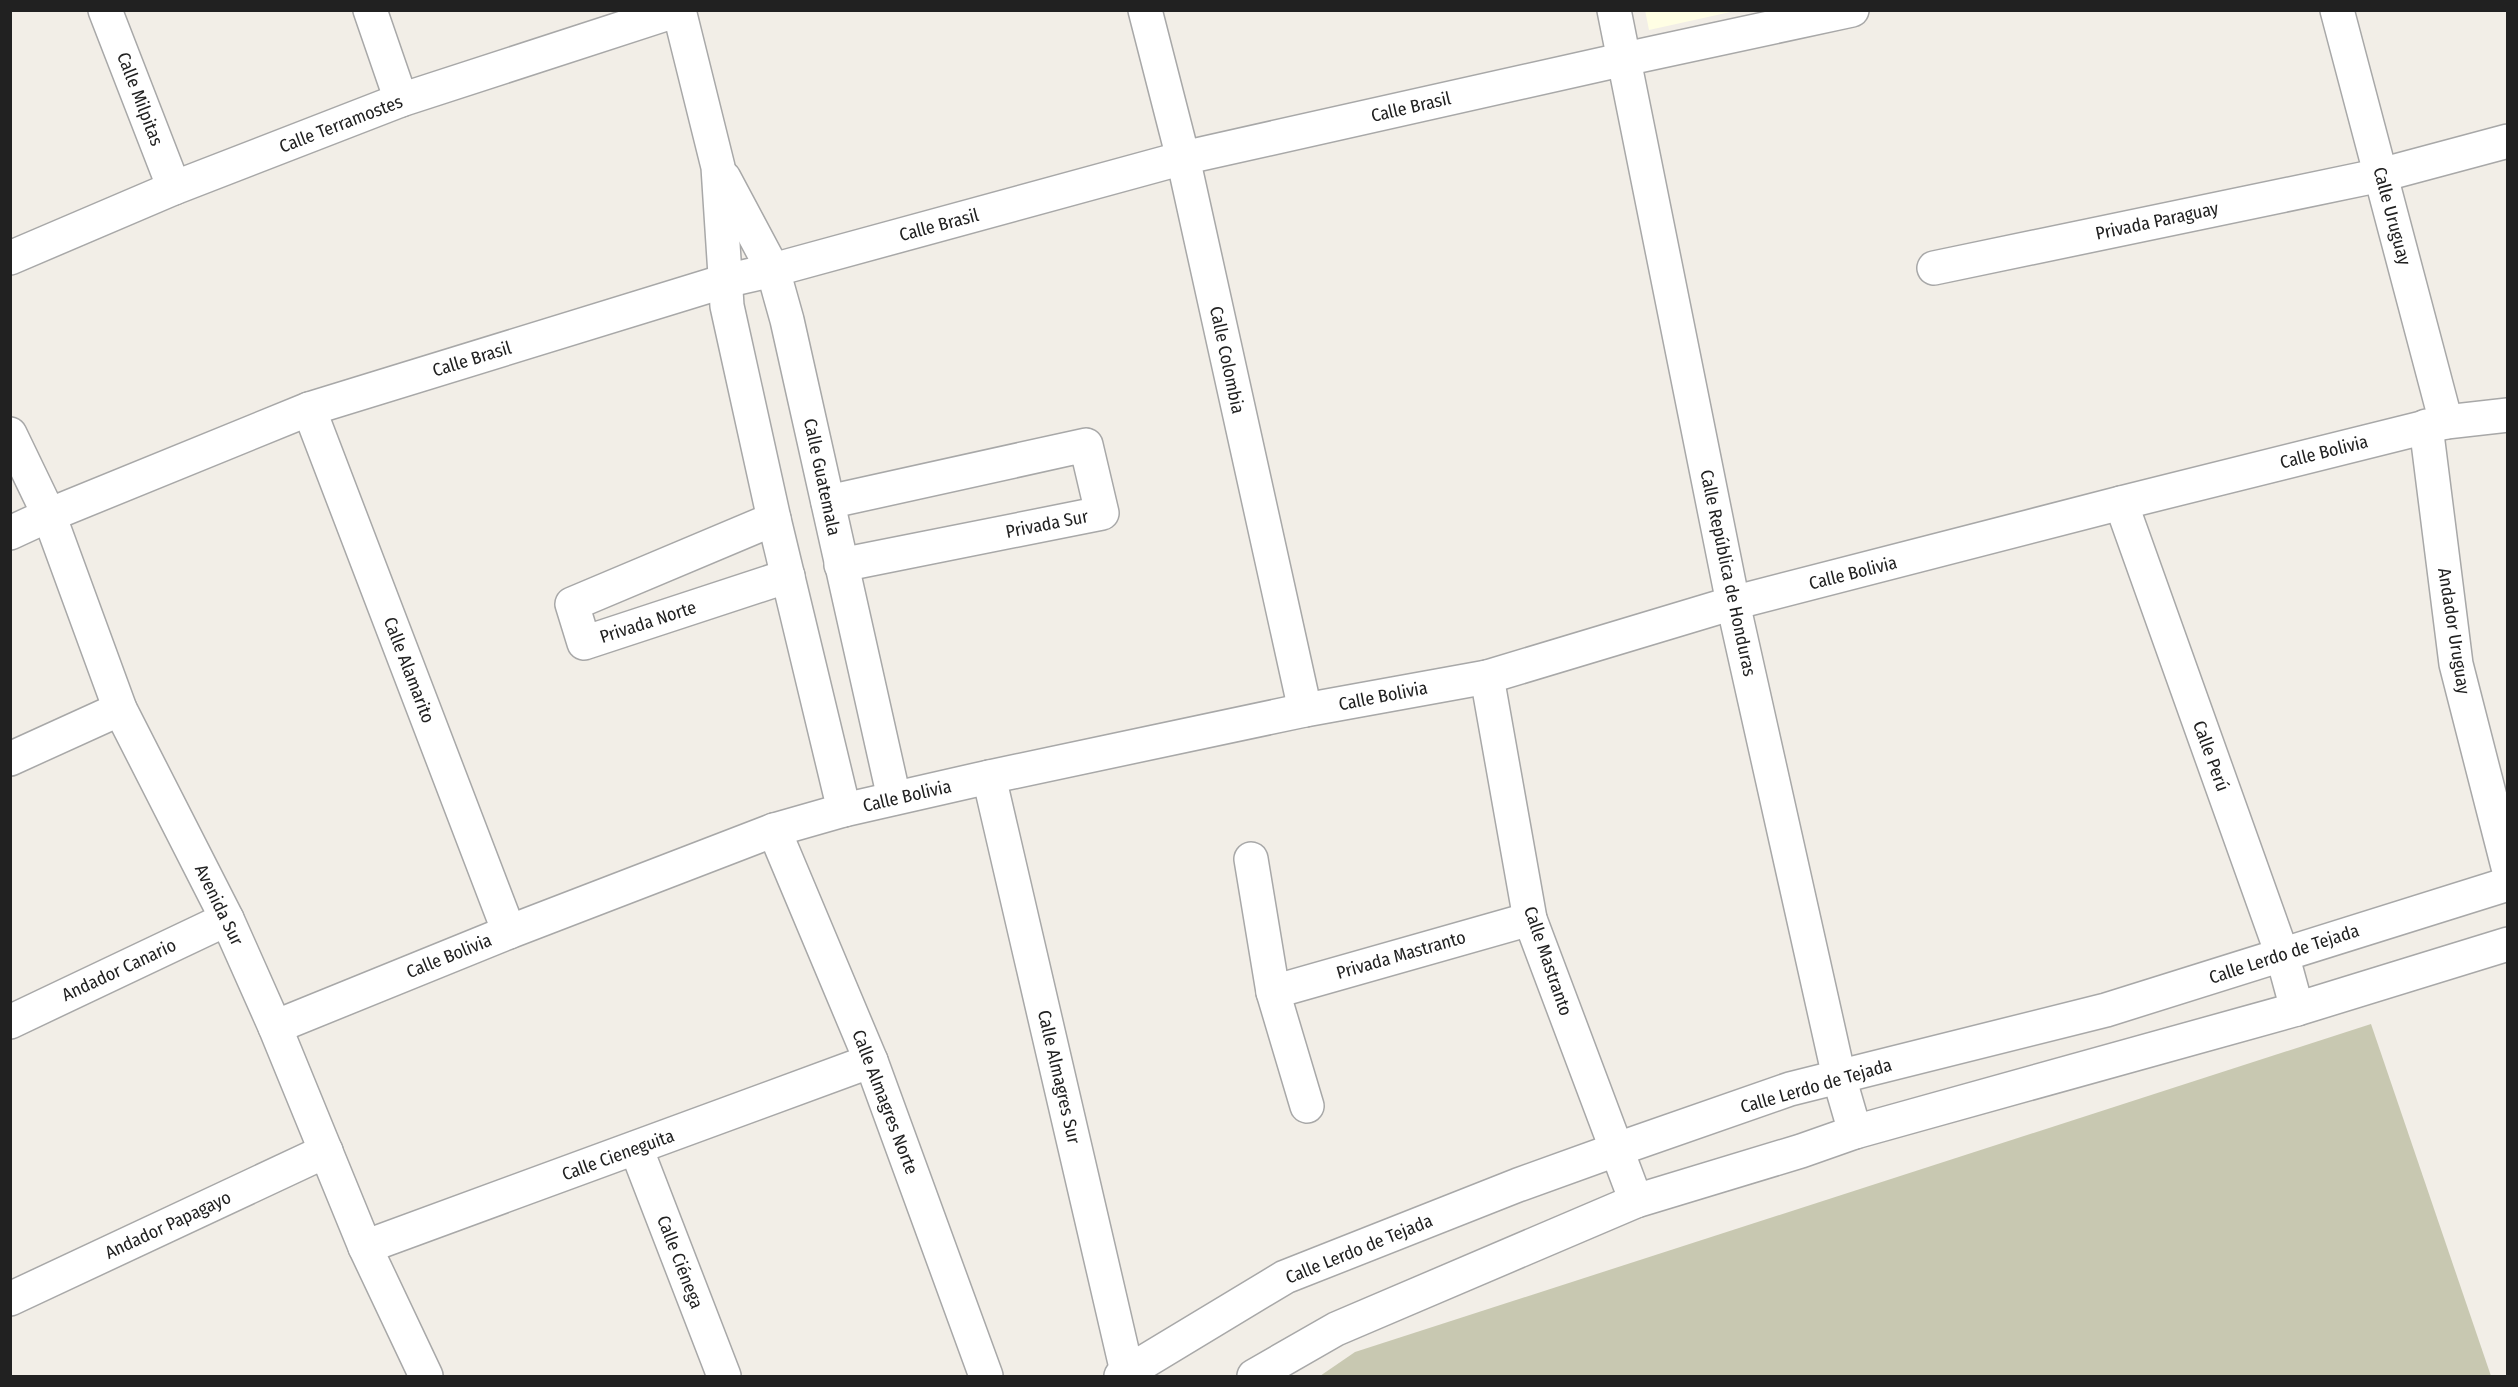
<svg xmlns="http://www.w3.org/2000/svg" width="2518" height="1387" font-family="'Fira Sans Condensed',sans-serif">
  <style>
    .education { fill: #fffee4 }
    .construction { fill: #c8c8b1 }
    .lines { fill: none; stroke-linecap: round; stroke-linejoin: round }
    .minor-casing { stroke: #a8a8a8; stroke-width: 36 }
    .tertiary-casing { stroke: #a8a8a8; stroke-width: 36 }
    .minor { stroke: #fff; stroke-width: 33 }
    .tertiary { stroke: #fff; stroke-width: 33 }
    .labels { text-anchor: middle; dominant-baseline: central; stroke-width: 5; stroke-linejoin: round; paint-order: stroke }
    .street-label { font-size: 18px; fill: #212121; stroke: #fff }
  </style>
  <rect width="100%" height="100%" fill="#f2eee7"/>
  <!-- education -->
  <polygon class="education" points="1645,10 1735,10 1735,11 1649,30"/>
  <!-- construction -->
  <polygon class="construction" points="2371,1024 2491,1376 1320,1376 1355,1352"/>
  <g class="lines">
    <!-- minor casing -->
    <g class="minor-casing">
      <g id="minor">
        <polyline points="105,10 174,188"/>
        <polyline points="370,10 401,100"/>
        <polyline points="679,10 718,167 727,306 774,519 844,810"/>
        <polyline points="1145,10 1183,158 1305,710"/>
        <polyline points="1614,10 1733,603 1839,1077 1855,1132"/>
        <polyline points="2337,10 2446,422"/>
        <polyline points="724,178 773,270 787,320 894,798"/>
        <polyline points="10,258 174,188 401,100 678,10"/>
        <polyline points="1934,268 2381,175 2508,141"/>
        <polyline points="309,409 509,932"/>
        <polyline points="2426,426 2456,664 2508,867"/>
        <polyline points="10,434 49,515 120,709 227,919 275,1027 365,1247 426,1376"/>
        <polyline points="828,502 1086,445 1102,513 841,565"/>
        <polyline points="2121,503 2282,954 2297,1009"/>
        <polyline points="774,519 572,604 584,643 788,576"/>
        <polyline points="10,533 49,515 309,409 725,281 773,270 1183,158 1625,59 1852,10"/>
        <polyline points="1487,677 1530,919 1636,1201"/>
        <polyline points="10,759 120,709"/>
        <polyline points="989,777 1128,1376"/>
        <polyline points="774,830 871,1061 986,1376"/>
        <polyline points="1251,859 1273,992 1307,1106"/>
        <polyline points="1273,992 1530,919"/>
        <polyline points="10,1022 227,919"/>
        <polyline points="275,1027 509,932 774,830 844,810 989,777 1305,710 1487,677 1733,603 2121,503 2446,422 2508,415"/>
        <polyline points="636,1148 724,1376"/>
        <polyline points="365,1247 871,1061"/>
        <polyline points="10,1299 326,1151"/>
      </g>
    </g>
    <!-- tertiary casing -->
    <g class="tertiary-casing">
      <g id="tertiary">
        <polyline points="1121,1376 1285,1277 1518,1185 1618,1149 1790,1089 2106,1010 2508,884"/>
        <polyline points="1254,1376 1336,1329 1636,1201 1801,1151 1855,1132 2297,1009 2508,944"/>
      </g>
    </g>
    <!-- minor -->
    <use href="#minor" class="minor"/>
    <!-- tertiary -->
    <use href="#tertiary" class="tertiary"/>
  </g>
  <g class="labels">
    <!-- street labels -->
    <g class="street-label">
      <text transform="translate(140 99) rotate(69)">Calle Milpitas</text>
      <text transform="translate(1411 107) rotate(-13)">Calle Brasil</text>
      <text transform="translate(341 124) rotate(-21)">Calle Terramostes</text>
      <text transform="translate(2392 216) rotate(75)">Calle Uruguay</text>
      <text transform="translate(2157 221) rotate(-12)">Privada Paraguay</text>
      <text transform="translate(939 225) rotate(-15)">Calle Brasil</text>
      <text transform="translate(472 359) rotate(-17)">Calle Brasil</text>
      <text transform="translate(1227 360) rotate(78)">Calle Colombia</text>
      <text transform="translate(2324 452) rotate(-14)">Calle Bolivia</text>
      <text transform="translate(822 477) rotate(78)">Calle Guatemala</text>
      <text transform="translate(1047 524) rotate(-11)">Privada Sur</text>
      <text transform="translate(1728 573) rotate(78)">Calle República de Honduras</text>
      <text transform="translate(1853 573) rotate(-14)">Calle Bolivia</text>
      <text transform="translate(648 622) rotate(-18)">Privada Norte</text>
      <text transform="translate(2454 631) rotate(81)">Andador Uruguay</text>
      <text transform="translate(409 670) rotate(69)">Calle Alamarito</text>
      <text transform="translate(1383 696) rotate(-11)">Calle Bolivia</text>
      <text transform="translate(2211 756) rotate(70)">Calle Perú</text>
      <text transform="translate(907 796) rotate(-13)">Calle Bolivia</text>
      <text transform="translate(219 905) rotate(64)">Avenida Sur</text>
      <text transform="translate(2284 954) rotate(-18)">Calle Lerdo de Tejada</text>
      <text transform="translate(1401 955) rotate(-16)">Privada Mastranto</text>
      <text transform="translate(449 956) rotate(-22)">Calle Bolivia</text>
      <text transform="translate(1548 961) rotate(71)">Calle Mastranto</text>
      <text transform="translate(119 970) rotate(-25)">Andador Canario</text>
      <text transform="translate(1059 1077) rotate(77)">Calle Almagres Sur</text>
      <text transform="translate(1816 1086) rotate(-16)">Calle Lerdo de Tejada</text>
      <text transform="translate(885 1102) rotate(69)">Calle Almagres Norte</text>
      <text transform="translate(618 1155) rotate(-20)">Calle Cieneguita</text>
      <text transform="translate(168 1225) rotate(-25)">Andador Papagayo</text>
      <text transform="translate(1359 1249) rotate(-22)">Calle Lerdo de Tejada</text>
      <text transform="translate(680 1262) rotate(69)">Calle Ciénega</text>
    </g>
  </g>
  <!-- border -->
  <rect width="2518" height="1387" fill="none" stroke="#212121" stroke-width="24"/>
</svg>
